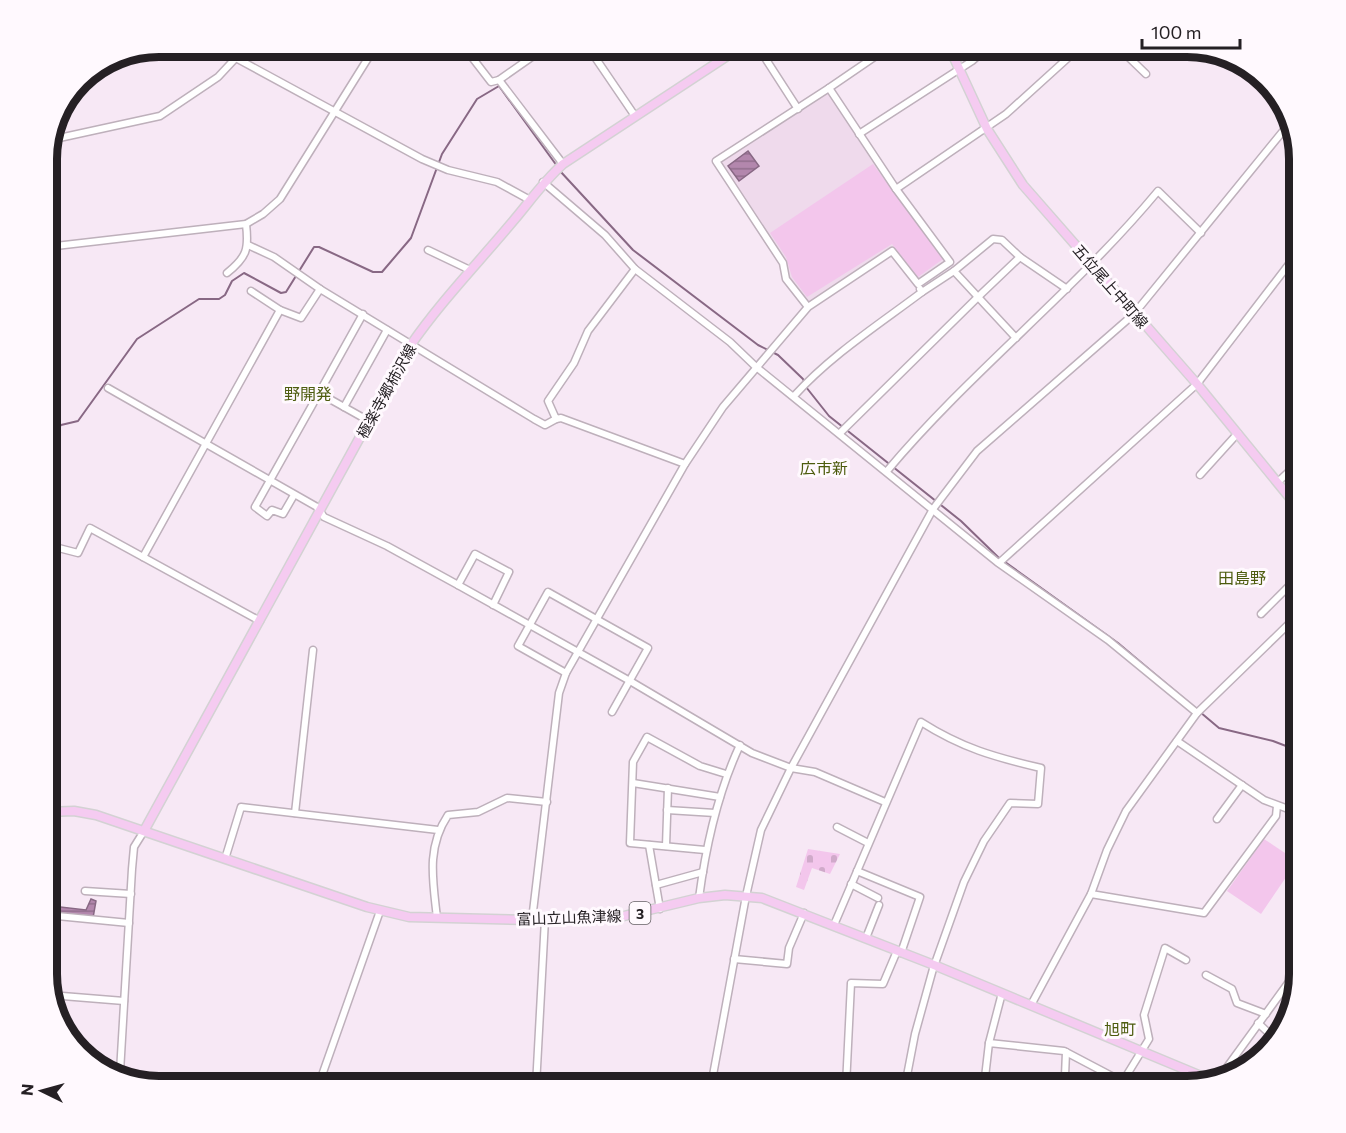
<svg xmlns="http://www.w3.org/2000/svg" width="1346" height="1133" font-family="Commissioner,'Noto Sans JP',sans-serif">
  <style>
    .built { fill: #efdaec }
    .cemetery { fill: url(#cemetery-stones) }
    .pitch { fill: #f3c6ec }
    .water { fill: url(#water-rules); stroke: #886884; stroke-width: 1.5 }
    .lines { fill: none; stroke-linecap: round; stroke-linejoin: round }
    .stream { stroke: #886884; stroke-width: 2 }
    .minor-casing { stroke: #beb0bb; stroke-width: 9 }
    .major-casing { stroke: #d3d2d3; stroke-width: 11 }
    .minor { stroke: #fff; stroke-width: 6 }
    .major { stroke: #f5cbf1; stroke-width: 8 }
    .labels { text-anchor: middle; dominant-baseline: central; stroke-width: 6; stroke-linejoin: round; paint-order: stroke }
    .shield { fill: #fff9fe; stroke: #666165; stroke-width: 1.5 }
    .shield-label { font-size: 14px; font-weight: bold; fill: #252024 }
    .street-label { font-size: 15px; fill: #252024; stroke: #fff9fe }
    .neighbourhood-label { font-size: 16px; fill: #4d5c0e; stroke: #fff9fe }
    .rim { fill: none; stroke: #252024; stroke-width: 8 }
  </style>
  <defs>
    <pattern id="cemetery-stones" width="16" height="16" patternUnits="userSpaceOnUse" patternTransform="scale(1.5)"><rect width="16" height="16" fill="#f3c6ec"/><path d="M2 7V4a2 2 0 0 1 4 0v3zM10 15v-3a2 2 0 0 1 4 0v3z" fill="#d0aaca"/></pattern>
    <pattern id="water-rules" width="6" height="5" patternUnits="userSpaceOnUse" patternTransform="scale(1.5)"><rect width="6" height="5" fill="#b387ad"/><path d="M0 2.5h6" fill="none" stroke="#916e8d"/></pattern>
  </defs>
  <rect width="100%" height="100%" fill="#f7e8f5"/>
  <!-- built -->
  <polygon class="built" points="829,88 950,262 918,284 892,251 808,307 786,279 783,262 716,161"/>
  <!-- cemetery -->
  <polygon class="cemetery" points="808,849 840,854 830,874 812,868 804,890 796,887"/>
  <!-- pitch -->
  <g class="pitch">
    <polygon points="873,164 943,259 918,277 892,244 807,297 792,277 786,257 770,233"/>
    <polygon points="1264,839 1297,861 1261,914 1227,891"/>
  </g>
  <!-- water -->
  <g class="water">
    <polygon points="748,151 759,166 739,181 728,166"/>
    <polygon points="91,899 96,901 93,918 48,912 52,906 86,910"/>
  </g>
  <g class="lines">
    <!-- stream -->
    <g class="stream">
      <polyline points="560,171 633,250 758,345 778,355 803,379 806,387 829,416 961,521 998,557 1118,643 1219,728 1273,741 1299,751"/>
      <polyline points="47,441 61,425 78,421 137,339 199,299 219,299 225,295 232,281 244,273 281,293 286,292 314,247 319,247 373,272 382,272 411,238 442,154 477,99 499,86 557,166"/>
    </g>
    <!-- minor casing -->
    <g class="minor-casing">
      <g id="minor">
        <polyline points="464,47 491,82 499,80 563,164"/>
        <polyline points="588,47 635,116"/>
        <polyline points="758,47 798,109"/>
        <polyline points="1118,47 1146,74"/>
        <polyline points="236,58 422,159 448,170 497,182 530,200"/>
        <polyline points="499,80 546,47"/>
        <polyline points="829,88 889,47"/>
        <polyline points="859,134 972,61 988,47"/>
        <polyline points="50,140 160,116 218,77 246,47"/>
        <polyline points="543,182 605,235 635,269 730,342 755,366 997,562 1108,640 1197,713"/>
        <polyline points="896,189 1006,114 1080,47"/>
        <polygon points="993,239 1002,240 1020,257 978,297 954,271"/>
        <polyline points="248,245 274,257 320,289"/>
        <polyline points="47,247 246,224 263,214 280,199 375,47"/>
        <polyline points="428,250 470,270"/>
        <polyline points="1020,257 1067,289"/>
        <polyline points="635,269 588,331 574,363 548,401 556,419 561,418 685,464"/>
        <path d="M227,273C247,257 249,249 246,224"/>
        <polyline points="920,289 922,292 954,271"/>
        <polyline points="251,291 280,310"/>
        <polyline points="363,314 319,393 369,421"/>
        <polyline points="108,388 317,507 324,517 387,546 458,585 630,681 752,753 791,768 815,772 885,802"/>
        <path d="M794,396C830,356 878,325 922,292"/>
        <polyline points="344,407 387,330"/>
        <polyline points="840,433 978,297 1016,338"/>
        <path d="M887,471C971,371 1075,291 1158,191L1201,233"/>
        <polyline points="1200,475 1238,433"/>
        <polyline points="1279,481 1299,462"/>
        <polyline points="294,495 283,514 272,510 267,516 255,507 319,393"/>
        <polyline points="47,545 78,553 90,528 260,621"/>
        <polyline points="143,557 280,310 301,318 320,289 534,419 545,425 556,419"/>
        <polyline points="999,563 1197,384 1299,251"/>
        <polyline points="458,585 475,554 509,572 493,605"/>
        <polyline points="1261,614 1299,576"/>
        <polyline points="566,673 518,646 548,592 648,648 612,712"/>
        <polyline points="1177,741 1264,800 1299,813"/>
        <polyline points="633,783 720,797"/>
        <polyline points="667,810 715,813"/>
        <polyline points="295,813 313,650"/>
        <polyline points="1217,819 1242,785"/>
        <polyline points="837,827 868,843"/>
        <polyline points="649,845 660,909"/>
        <polyline points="666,846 668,788"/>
        <polyline points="705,850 630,843 633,762 647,737 700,766 726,774"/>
        <polyline points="225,859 241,807 438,830"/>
        <polyline points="857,871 920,897 901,953"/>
        <polyline points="851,884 878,898"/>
        <polyline points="656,885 703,872"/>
        <polyline points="85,891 131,894"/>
        <polyline points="1091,894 1204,913 1276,816 1277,806"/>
        <path d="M699,898C706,845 717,794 740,745"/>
        <polyline points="47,915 129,923"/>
        <path d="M437,918C433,881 426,848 448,815L478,812L507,798L547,802"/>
        <polyline points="532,920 559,693 566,673 685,464 723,407 808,307 892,251 918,284 950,262 896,189 829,88 716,161 783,263 786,279 808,307"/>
        <path d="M834,925L921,722C962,748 994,757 1041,768L1038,804L1010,803L984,841L964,882L933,969L915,1034L905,1086"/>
        <polyline points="866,938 879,905"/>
        <polyline points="734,959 787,964 789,948 804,913"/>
        <polyline points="1206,975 1232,989 1237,1003 1266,1014"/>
        <polyline points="50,995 124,1001"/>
        <polyline points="1031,1005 1091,894 1107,850 1126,811 1197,713 1299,614"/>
        <polyline points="1258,1023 1275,1039"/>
        <polyline points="989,1043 1002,993"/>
        <polyline points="120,1072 132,869 134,847 144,831"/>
        <polyline points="1217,1081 1299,968"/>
        <polyline points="322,1086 320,1081 380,911"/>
        <polyline points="536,1086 545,919"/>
        <polyline points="711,1086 746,896 761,830 791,768 933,509 977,451 1134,314 1292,120"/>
        <polyline points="846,1086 851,983 883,984 897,951"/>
        <polyline points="984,1086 989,1043 1064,1051 1123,1082"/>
        <polyline points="1059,1086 1065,1076 1066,1052"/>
        <polyline points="1120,1086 1149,1039 1144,1015 1165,948 1186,960"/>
      </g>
    </g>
    <!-- major casing -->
    <g class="major-casing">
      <g id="major">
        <polyline points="949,47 987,129 1023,185 1197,384 1299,509"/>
        <polyline points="47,812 74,811 96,815 367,907 409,917 532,920 624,916 699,898 725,895 762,898 934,965 1213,1081"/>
        <path d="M144,831L410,346C441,301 479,262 514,220C530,201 544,181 563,164L741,47"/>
      </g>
    </g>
    <!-- minor -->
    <use href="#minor" class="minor"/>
    <!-- major -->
    <use href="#major" class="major"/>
  </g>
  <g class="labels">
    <!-- shield labels -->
    <rect class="shield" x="629.5" y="902" width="21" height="22" rx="4.5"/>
    <g class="shield-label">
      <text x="640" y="913">3</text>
    </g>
    <!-- street labels -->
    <g class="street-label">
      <text transform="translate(1111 286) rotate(49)">五位尾上中町線</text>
      <text transform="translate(386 391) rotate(-61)">極楽寺郷柿沢線</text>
      <text transform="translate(569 917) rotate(-2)">富山立山魚津線</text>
    </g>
    <!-- neighbourhood labels -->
    <g class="neighbourhood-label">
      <text x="308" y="393">野開発</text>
      <text x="824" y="467">広市新</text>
      <text x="1242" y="577">田島野</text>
      <text x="1120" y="1028">旭町</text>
    </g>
  </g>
  <!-- crop -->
  <path d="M0 0H1346V1133H0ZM159 57H1187A102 102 0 0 1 1289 159V974A102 102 0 0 1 1187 1076H159A102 102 0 0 1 57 974V159A102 102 0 0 1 159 57Z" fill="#fff9fe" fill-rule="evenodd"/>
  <path class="rim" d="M159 57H1187A102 102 0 0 1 1289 159V974A102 102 0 0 1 1187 1076H159A102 102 0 0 1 57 974V159A102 102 0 0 1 159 57Z"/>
  <!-- north arrow -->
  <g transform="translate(42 1091) rotate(275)" stroke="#fff9fe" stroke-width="4.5" paint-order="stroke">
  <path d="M0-4.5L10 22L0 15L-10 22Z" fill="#252024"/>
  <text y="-9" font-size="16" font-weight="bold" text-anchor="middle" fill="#252024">N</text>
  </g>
  <!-- scale -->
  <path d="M1142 39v9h98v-9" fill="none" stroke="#252024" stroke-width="3"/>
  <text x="1151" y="39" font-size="18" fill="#252024" stroke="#fff9fe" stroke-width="4.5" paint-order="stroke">100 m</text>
</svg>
